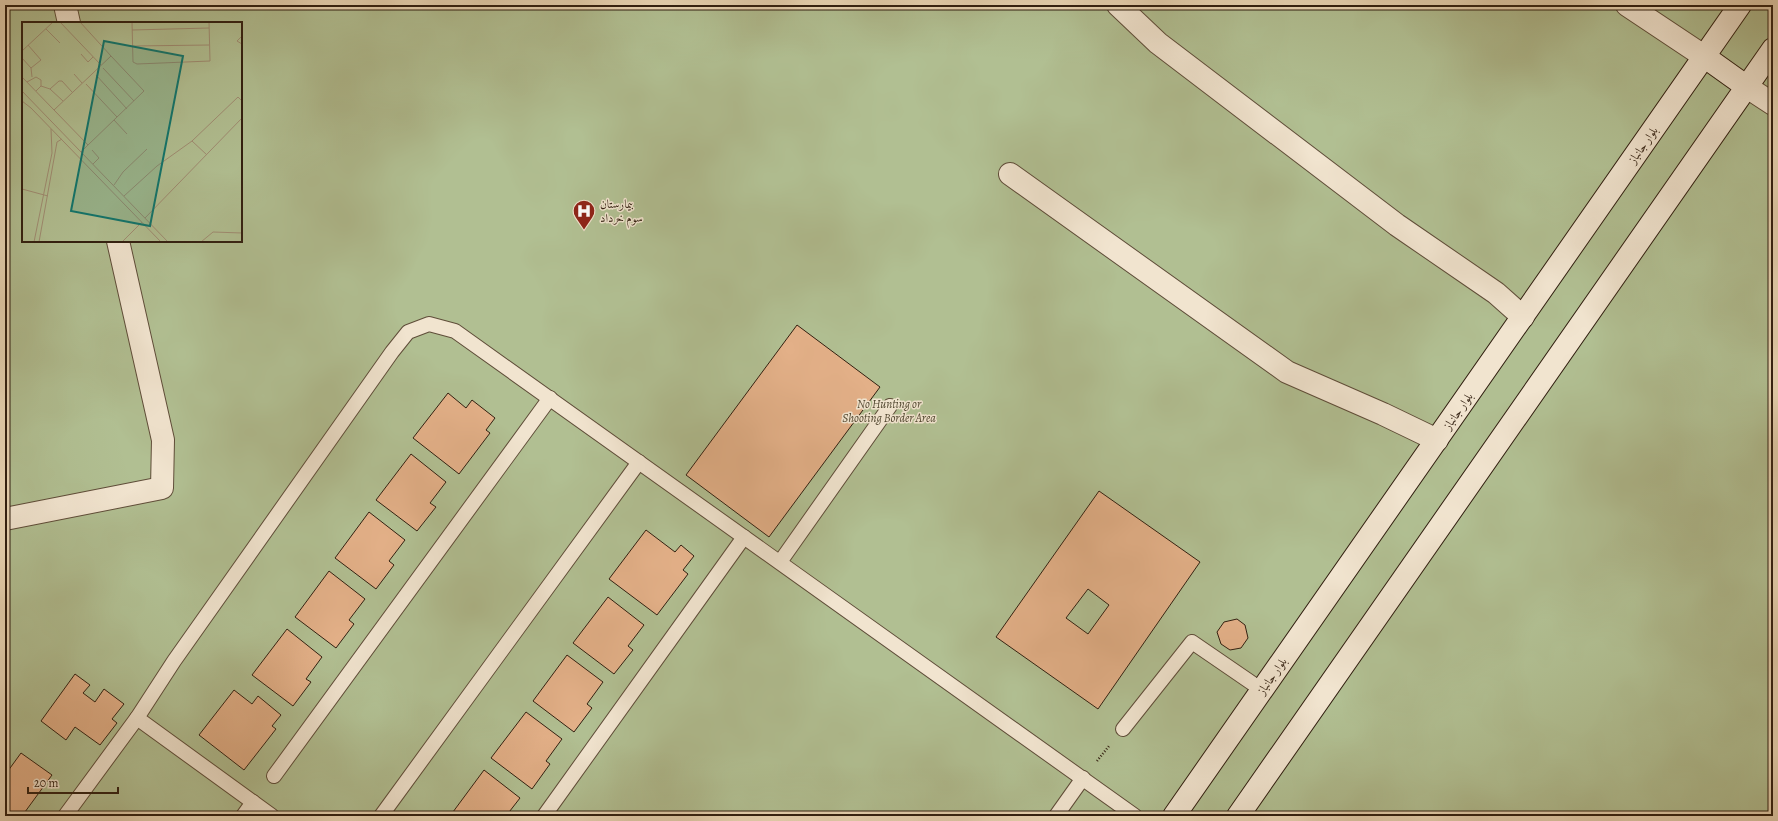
<svg xmlns="http://www.w3.org/2000/svg" width="1778" height="821" font-family="Alegreya,Amiri,serif">
  <style>
    .green { fill: #b1bf92; stroke: #716f51; fill-rule: evenodd }
    .building { fill: #e3b088; stroke: #311f10; fill-rule: evenodd }
    .lines { fill: none; stroke-linecap: round; stroke-linejoin: round }
    .service-casing { stroke: #5f4d39; stroke-width: 16 }
    .minor-casing { stroke: #5f4d39; stroke-width: 24 }
    .secondary-casing { stroke: #311f10; stroke-width: 24 }
    .path { stroke: #311f10; stroke-width: 2.5; stroke-dasharray: 1 2; stroke-linecap: butt }
    .service { stroke: #f1e4cf; stroke-width: 14 }
    .minor { stroke: #f1e4cf; stroke-width: 22 }
    .secondary { stroke: #f1e4cf; stroke-width: 22 }
    .labels { text-anchor: middle; dominant-baseline: central; stroke-width: 3; stroke-linejoin: round; paint-order: stroke }
    .street-label { font-size: 12px; fill: #311f10; stroke: #f1e4cf }
    .poi-label { font-size: 12px; fill: #311f10; stroke: #f1e4cf; text-anchor: start }
    .park-label { font-size: 12px; font-style: italic; fill: #514730; stroke: #f1e4cf }
    .inset-road { fill: none; stroke: #a08d73; stroke-width: 1 }
    .view { fill: #0f766e; fill-opacity: 0.15; stroke: #0f766e; stroke-width: 2 }
    .inset-edge { fill: none; stroke: #311f10; stroke-width: 2 }
  </style>
  <rect width="100%" height="100%" fill="#ead6b5"/>
  <filter id="stains"><feTurbulence type="fractalNoise" baseFrequency=".005" numOctaves="4"/><feColorMatrix values="0 0 0 0 .2 0 0 0 0 .09 0 0 0 0 .02 0 0 0 .5 -.17"/></filter>
  <radialGradient id="worn" r=".72"><stop offset=".6" stop-color="#630" stop-opacity="0"/><stop offset="1" stop-color="#630" stop-opacity=".3"/></radialGradient>
  <!-- green -->
  <path class="green" d="M5,5H1773V816H5ZM23,23H241V241H23Z"/>
  <!-- building -->
  <g class="building">
    <polygon points="797,325 880,387 769,537 686,475"/>
    <polygon points="448,393 466,408 472,400 495,418 486,430 490,433 459,474 413,438"/>
    <polygon points="411,454 446,482 430,503 436,507 417,531 376,500"/>
    <path d="M1099,491L1200,562L1098,709L996,637ZM1088,589L1109,605L1088,634L1066,618Z"/>
    <polygon points="369,512 405,540 389,561 394,565 376,589 335,558"/>
    <polygon points="646,530 675,552 681,545 694,556 683,570 688,574 657,615 609,579"/>
    <polygon points="329,571 365,599 349,620 354,624 336,648 295,617"/>
    <polygon points="608,597 644,625 628,646 633,650 614,674 573,643"/>
    <polygon points="1237,619 1245,625 1248,638 1241,648 1230,650 1221,644 1217,632 1224,622"/>
    <polygon points="287,629 322,657 306,679 311,682 293,706 252,675"/>
    <polygon points="567,655 603,682 587,704 592,708 574,732 533,701"/>
    <polygon points="75,674 90,685 83,693 95,702 104,689 124,704 112,719 117,723 100,745 75,727 66,740 41,721"/>
    <polygon points="234,690 252,704 258,696 281,715 272,726 276,729 244,770 199,735"/>
    <polygon points="526,712 562,739 546,761 550,764 532,789 491,758"/>
    <polygon points="21,753 52,775 22,816 5,816 5,775"/>
    <polygon points="484,770 520,798 506,816 450,816"/>
  </g>
  <g class="lines">
    <!-- service casing -->
    <g class="service-casing">
      <g id="service">
        <polyline points="780,562 890,406"/>
        <polyline points="1123,729 1192,642 1262,690"/>
        <polyline points="274,776 550,398"/>
        <polyline points="65,816 137,718"/>
        <polyline points="243,816 253,802"/>
        <polyline points="272,816 137,718 174,661 392,352 408,332 429,324 455,331 1135,816"/>
        <polyline points="381,816 639,462"/>
        <polyline points="544,816 744,537"/>
        <polyline points="1056,816 1083,778"/>
      </g>
    </g>
    <!-- minor casing -->
    <g class="minor-casing">
      <g id="minor">
        <polyline points="65,5 69,23"/>
        <polyline points="1118,5 1158,43 1397,225 1496,293 1523,317"/>
        <polyline points="1627,5 1705,57"/>
        <polyline points="1747,87 1773,104"/>
        <polyline points="1010,174 1287,372 1383,414 1437,440"/>
        <polyline points="5,519 162,488 163,440 118,241"/>
      </g>
    </g>
    <!-- secondary casing -->
    <g class="secondary-casing">
      <g id="secondary">
        <polyline points="1705,57 1747,87"/>
        <polyline points="1174,816 1740,5"/>
        <polyline points="1238,816 1773,49"/>
      </g>
    </g>
    <!-- path -->
    <polyline class="path" points="1097,761 1109,746"/>
    <!-- service -->
    <use href="#service" class="service"/>
    <!-- minor -->
    <use href="#minor" class="minor"/>
    <!-- secondary -->
    <use href="#secondary" class="secondary"/>
  </g>
  <!-- icons -->
  <defs>
    <g id="hospital-pin" transform="scale(1.15)"><path d="M0 17L-7.5 6A9.5 9.5 0 1 1 7.5 6Z" fill="#8f2418" stroke="#f1e4cf"/><path d="M-5-5h3v3.5h4V-5h3V5h-3V1.5h-4V5h-3Z" fill="#fff"/></g>
  </defs>
  <g fill-rule="evenodd">
    <use href="#hospital-pin" x="584" y="211"/>
  </g>
  <g class="labels">
    <!-- street labels -->
    <g class="street-label">
      <text transform="translate(1643 145) rotate(-55)">بلوار جانباز</text>
      <text transform="translate(1458 411) rotate(-55)">بلوار جانباز</text>
      <text transform="translate(1272 676) rotate(-55)">بلوار جانباز</text>
    </g>
    <!-- poi labels -->
    <g class="poi-label">
      <text x="600" y="204">بیمارستان<tspan x="600" dy="14">سوم خرداد</tspan></text>
    </g>
    <!-- park labels -->
    <g class="park-label">
      <text x="889" y="404">No Hunting or<tspan x="889" dy="14">Shooting Border Area</tspan></text>
    </g>
  </g>
  <!-- overview -->
  <g transform="translate(22 22)">
    <rect width="220" height="220" fill="#ead6b5"/>
    <path d="M0,0H220V220H0Z" fill="#b1bf92"/>
    <path class="inset-road" d="M38,0L79,43M58,0L89,34M110,0L111,40L115,42L188,39L187,0M24,7L38,21M110,8L187,6M220,14L215,19L220,22M6,23L19,38L9,46M111,24L187,23M0,29L31,0M59,32L66,40L71,35M0,36L9,46L10,55M81,46L112,79M52,52L60,61M74,53L105,87M0,55L32,88M5,60L14,55L19,58V64M64,62L95,95M0,69L146,220M14,69L19,64L28,67M0,79L9,86L139,220M41,79L28,67L37,59H40L50,70M92,98L105,112M70,128L77,136L71,142M59,130L66,123L32,88L89,34L122,69L66,123M185,133L170,119L216,75L220,79M92,163L101,150L125,127M0,167L26,174M102,174L135,144L170,119M123,196L220,96M12,220L30,131L29,107M17,220L35,120L40,117M100,220L120,200M179,220L191,210L220,211"/>
    <path class="view" d="M82,19L161,34L128,204L49,189Z"/>
    <rect width="220" height="220" class="inset-edge"/>
  </g>
  <!-- margin -->
  <rect width="1778" height="821" fill="none" stroke="#ead6b5" stroke-width="20"/>
  <rect x="6" y="6" width="1766" height="809" fill="none" stroke="#311f10" stroke-width="2"/>
  <rect x="10" y="10" width="1758" height="801" fill="none" stroke="#311f10"/>
  <!-- scale -->
  <path d="M28 787v6h90v-6" fill="none" stroke="#311f10" stroke-width="2"/>
  <text x="34" y="787" font-size="12" fill="#311f10" stroke="#f1e4cf" stroke-width="3" paint-order="stroke">20 m</text>
  <rect width="100%" height="100%" filter="url(#stains)"/>
  <rect width="100%" height="100%" fill="url(#worn)"/>
</svg>
